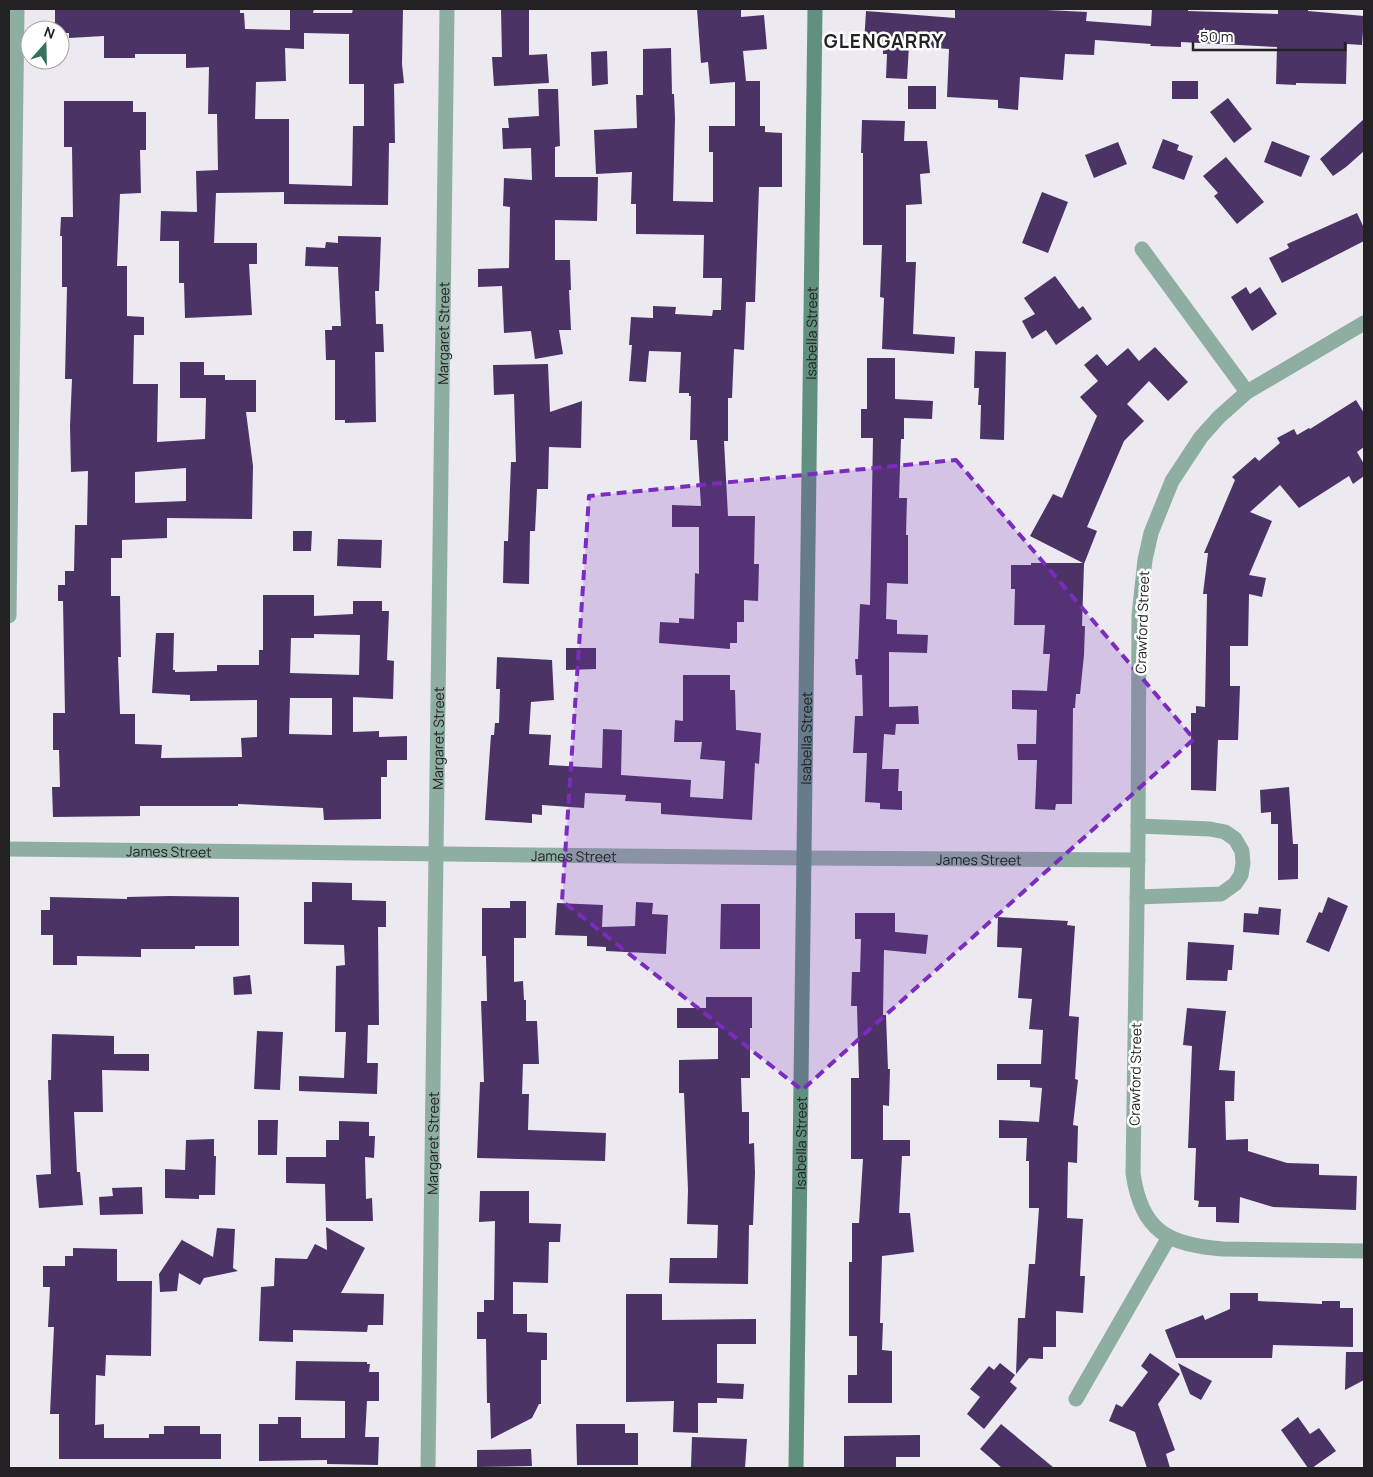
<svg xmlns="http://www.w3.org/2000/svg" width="1373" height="1477" font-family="Manrope,sans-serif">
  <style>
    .building { fill: #4b3465; fill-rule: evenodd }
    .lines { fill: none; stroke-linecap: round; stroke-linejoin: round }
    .street { stroke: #8faea2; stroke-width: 15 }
    .secondary { stroke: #61907f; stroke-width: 15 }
    .marked { fill: #7b2cbf; fill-opacity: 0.2; stroke: #7b2cbf; stroke-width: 4; stroke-dasharray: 10 6; stroke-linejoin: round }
    .labels { text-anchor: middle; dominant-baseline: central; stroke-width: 5; stroke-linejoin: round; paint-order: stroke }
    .street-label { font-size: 14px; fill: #232124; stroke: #fff }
    .district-label { font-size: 19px; font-weight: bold; letter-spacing: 1px; fill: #232124; stroke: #fff }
  </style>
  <rect width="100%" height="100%" fill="#ece9f1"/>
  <!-- building -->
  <g class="building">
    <path d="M55,9H240V13H244L245,29L290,30V9H314L313,13H352L353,9H403L402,64L404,83L394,84L395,143H389L388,205L284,204V192L216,193L214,243H257V264H249L252,315L185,318L184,283H179V241H160L161,211L197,212L196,171L218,170L217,114H208L209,67L186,68V54H135V58H104V36L69,38V33H60V30H55ZM304,33L349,34V84H364V126H353L352,186L289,184V119H255L256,82L286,81L285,48L304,49Z"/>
    <polygon points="501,9 529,9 529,55 547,54 549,83 494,86 492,57 502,57"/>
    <polygon points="697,9 741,9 741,17 764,15 767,49 743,51 746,81 760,81 760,126 765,126 765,132 782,133 782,187 759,187 755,302 746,302 744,350 734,349 732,398 728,398 728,441 724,441 728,516 755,516 754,564 759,564 758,601 744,600 744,622 737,622 737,643 730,643 730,649 659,643 660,622 679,623 679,618 694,619 695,573 699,574 699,527 672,527 672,505 701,506 697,440 690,440 691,396 689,396 689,393 679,393 681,352 649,351 646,382 629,381 632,345 629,345 631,317 653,318 653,306 676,307 675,314 712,316 713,310 721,310 722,278 703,278 704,235 636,234 636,204 631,204 632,172 596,174 594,130 637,128 636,95 643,95 643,49 671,48 672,94 674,94 675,118 673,201 713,202 713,152 709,152 709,126 735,126 735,82 710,84 708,62 701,63"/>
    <polygon points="955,9 1027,9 1087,12 1086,21 1151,26 1152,9 1188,9 1188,11 1278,14 1278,9 1308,9 1308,11 1364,16 1362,45 1347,44 1346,84 1296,83 1296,85 1276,84 1277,47 1181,42 1181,47 1150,46 1151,44 1095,40 1094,55 1065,54 1063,80 1020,77 1018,110 998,108 998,100 947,97 949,49 909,46 907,79 886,78 887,54 883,54 883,45 864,44 866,11 955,18"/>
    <polygon points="607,51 608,84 592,86 591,52"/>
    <rect x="1172" y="81" width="26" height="18"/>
    <rect x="908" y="86" width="28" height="23"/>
    <polygon points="538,89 558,89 560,146 555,147 555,177 598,177 597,221 555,220 555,260 570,260 571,290 569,290 571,330 559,330 563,354 535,359 531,331 504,333 502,286 478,287 478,269 509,268 510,207 503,206 504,178 532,180 531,148 503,149 502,128 509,128 508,118 539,116"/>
    <polygon points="1228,98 1252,129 1234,143 1210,112"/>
    <path d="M64,101H133V112H146V150H140L141,193L120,194L117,266H127V316L144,317V335H134L133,384H158L157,442L205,439L206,398H180V362H204V375H225V380H256V412H246L253,466L252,519L167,518V538L122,540V558H111V596H120L121,657H118L120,714H135V744L162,745L161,758L242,757L241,738L257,737V700L190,701V695L152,693L156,633H174L173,670H175V672L217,671V665H259V650H263V595H314V616L353,614V601H382V611H389L387,660L394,661L393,699L353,697V732L379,731V737L407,736V760H387V777H381V819L324,820L323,808L238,804V806H140V816L53,817L52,787H60L59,750H53V713H65L63,601H58V585H65V571H74L75,525H87L88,471L71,472L70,426L72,379H65L67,287H62V236H60L61,217H73L72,147H64ZM186,468V501L135,503V472ZM314,634L360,635L359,675L290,673L291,638H314ZM290,698H332V735L289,734Z"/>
    <polygon points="1364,119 1364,151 1346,167 1333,176 1320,159"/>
    <polygon points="862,120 905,121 904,141 927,141 930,173 920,174 922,204 906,205 906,262 916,262 913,334 955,337 954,354 882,349 884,298 880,297 882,245 863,245 863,153 861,153"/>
    <polygon points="1163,139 1179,145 1177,150 1193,156 1184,180 1152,168"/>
    <polygon points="1272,141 1310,156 1301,177 1264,162"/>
    <polygon points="1118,142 1127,164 1094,178 1085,155"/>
    <polygon points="1226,157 1264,202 1237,224 1214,196 1218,193 1203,176"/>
    <polygon points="1042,192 1068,202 1048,253 1022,243"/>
    <polygon points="1357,213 1364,228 1364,241 1282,283 1269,258 1289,248 1287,244"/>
    <polygon points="338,236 381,237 379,291 375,291 376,324 383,324 384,352 375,352 376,422 345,423 345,420 335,420 335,360 326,360 325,330 332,330 332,326 341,326 338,267 305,266 306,247 325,248 326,242 338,243"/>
    <polygon points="1055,276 1079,309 1083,306 1092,319 1056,345 1046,330 1032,339 1022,321 1035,314 1024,298"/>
    <polygon points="1246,287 1250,294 1260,287 1277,314 1252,331 1231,297"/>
    <polygon points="1155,347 1188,382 1168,401 1149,381 1127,404 1144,421 1124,441 1087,527 1097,531 1084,564 1082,626 1085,626 1084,655 1080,694 1076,694 1075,708 1073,708 1072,804 1056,804 1055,810 1035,809 1037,760 1018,760 1017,744 1036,744 1037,710 1012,709 1012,690 1047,691 1050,654 1043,654 1045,625 1014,625 1015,589 1011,589 1011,565 1031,565 1031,563 1083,563 1030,536 1053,494 1062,498 1097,416 1080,397 1098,381 1084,365 1097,354 1107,366 1128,348 1139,361"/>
    <polygon points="975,351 1006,352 1004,440 980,439 981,405 978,405 979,388 974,388"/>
    <polygon points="867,358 895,358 895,399 933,401 932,419 904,418 904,439 901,439 899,498 907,498 906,535 908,535 908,584 887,583 886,619 897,620 897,634 928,635 927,653 889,652 889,707 918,706 919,724 896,724 895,735 884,734 882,769 899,769 898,791 902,791 902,810 880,809 880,803 865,802 867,753 853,753 855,716 863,716 862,675 856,675 855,659 858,659 860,604 870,605 873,438 861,438 861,409 867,409"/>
    <polygon points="548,364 550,412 582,401 581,448 549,447 548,489 537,489 535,531 530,531 529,584 503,583 504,541 508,541 511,462 516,462 514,394 494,395 493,365"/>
    <polygon points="1356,400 1364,413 1364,447 1357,452 1364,464 1364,476 1353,484 1349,476 1299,508 1280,485 1250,512 1272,521 1249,575 1266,578 1262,597 1249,594 1248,646 1230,646 1230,686 1240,686 1238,740 1218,740 1216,791 1191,790 1191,713 1196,713 1196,706 1205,707 1207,594 1203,594 1208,553 1204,553 1235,480 1232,477 1255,457 1259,461 1280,443 1277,438 1294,429 1297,435 1309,428 1310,429"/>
    <polygon points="293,531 312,531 311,551 293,551"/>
    <polygon points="338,539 382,540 381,568 337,566"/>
    <polygon points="566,648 596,648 596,669 566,670"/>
    <polygon points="497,657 552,660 554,700 531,702 529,734 551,735 549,765 602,768 603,729 622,730 621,775 691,780 690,797 723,799 725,761 700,759 702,742 674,742 675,720 683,721 683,675 730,675 730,690 735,690 736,730 761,733 759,764 755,763 752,820 661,814 661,803 625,801 626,795 585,793 584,808 542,805 542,815 532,814 532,823 485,820 491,735 494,735 495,723 499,723 500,689 496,689"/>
    <polygon points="1289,787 1293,844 1298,844 1298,879 1278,880 1278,824 1271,824 1271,812 1261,813 1260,790"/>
    <polygon points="312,882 352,883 352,900 386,901 386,927 378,927 379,1025 368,1025 367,1063 378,1063 377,1094 299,1091 299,1076 344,1078 346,1032 335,1032 336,966 345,965 344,945 304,944 304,902 312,902"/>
    <polygon points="170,896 239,897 239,946 195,946 195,949 141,949 141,957 77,956 77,965 53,965 53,935 41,935 41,910 50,910 50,897 127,899 127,897"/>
    <polygon points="1328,897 1348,906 1329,952 1306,942 1319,912 1322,913"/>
    <polygon points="510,901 526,901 526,938 514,938 514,982 523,981 524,1000 526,1000 526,1021 537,1021 539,1064 523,1064 522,1094 529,1094 528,1130 606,1133 605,1161 477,1158 480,1082 484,1082 481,1001 487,1001 486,956 482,956 482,908 510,908"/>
    <polygon points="636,902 653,903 652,914 668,915 666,954 606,951 606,947 587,946 587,936 555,935 557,903 603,905 602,927 635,926"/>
    <polygon points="721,904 760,904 760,949 720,949"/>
    <polygon points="1259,907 1281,909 1279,935 1243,932 1244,913 1258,914"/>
    <polygon points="855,913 895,913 895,932 928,935 926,954 884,950 883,1015 886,1015 888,1069 890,1069 889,1106 883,1105 883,1140 910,1140 910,1156 902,1156 899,1213 910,1213 914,1252 882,1256 880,1323 883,1323 882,1350 892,1351 892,1403 848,1403 848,1375 857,1375 857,1336 849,1336 849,1262 852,1262 852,1223 859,1223 863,1159 851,1159 851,1078 859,1078 857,1006 851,1006 852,972 860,972 861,939 855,939"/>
    <polygon points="998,917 1068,921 1067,925 1075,926 1069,1016 1079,1017 1075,1079 1078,1080 1073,1125 1078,1126 1077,1163 1068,1162 1067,1218 1083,1219 1080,1276 1085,1276 1083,1313 1056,1311 1056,1347 1043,1347 1043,1359 1029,1358 1016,1374 1018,1318 1025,1318 1029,1264 1035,1264 1039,1208 1029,1208 1029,1161 1026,1161 1027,1138 999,1138 999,1120 1039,1122 1042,1088 1030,1087 1030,1080 997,1080 997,1064 1041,1064 1043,1030 1029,1029 1032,999 1018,998 1022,948 997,947"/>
    <polygon points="1188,942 1234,945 1232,970 1228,970 1227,981 1186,980"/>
    <polygon points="250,975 252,994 234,995 233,977"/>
    <polygon points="706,997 752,997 752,1028 750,1028 750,1078 741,1078 742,1112 749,1112 749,1144 754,1143 755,1173 753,1225 749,1225 748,1284 669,1283 670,1258 717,1258 718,1225 687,1224 688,1190 684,1093 679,1093 679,1060 718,1059 718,1028 677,1028 677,1008 706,1008"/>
    <polygon points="1187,1008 1226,1011 1219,1070 1235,1071 1234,1101 1225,1101 1226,1140 1248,1139 1248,1151 1287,1163 1319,1164 1319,1175 1357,1176 1356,1210 1273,1207 1240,1197 1239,1223 1216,1222 1216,1207 1198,1207 1199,1201 1194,1200 1196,1148 1188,1148 1192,1046 1183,1045"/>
    <polygon points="257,1031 283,1032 280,1090 254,1089"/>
    <polygon points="52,1034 114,1036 114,1054 149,1054 149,1071 102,1070 103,1112 74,1112 77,1172 80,1172 83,1205 39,1208 36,1175 51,1174 48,1080 51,1080"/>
    <polygon points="258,1120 278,1120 277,1155 258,1155"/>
    <polygon points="339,1121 369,1122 369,1136 375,1136 374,1158 365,1157 366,1199 372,1198 373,1221 326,1221 325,1184 286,1183 286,1157 326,1157 326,1140 339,1140"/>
    <polygon points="214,1139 214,1156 216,1156 215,1195 199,1195 199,1199 165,1198 165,1169 185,1170 186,1140"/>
    <polygon points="142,1187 143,1214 100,1215 99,1197 113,1196 112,1188"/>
    <polygon points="480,1191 529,1191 529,1223 561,1224 560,1242 549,1242 548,1283 513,1282 513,1314 527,1314 527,1332 547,1333 547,1360 541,1360 541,1404 539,1404 532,1418 491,1439 490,1403 487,1403 486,1339 477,1339 477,1312 484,1312 484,1300 494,1300 495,1221 479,1222"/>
    <polygon points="326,1227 365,1248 341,1293 384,1294 383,1325 368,1325 367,1332 293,1330 293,1342 259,1341 261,1287 274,1286 275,1258 307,1259 315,1244 327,1250"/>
    <polygon points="217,1228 235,1229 233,1268 238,1271 204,1278 200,1285 179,1273 177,1291 160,1292 159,1274 183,1238 182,1240 213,1257"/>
    <polygon points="73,1248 117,1249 117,1281 152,1281 151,1356 106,1355 105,1376 96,1375 95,1425 104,1424 104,1438 149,1438 149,1434 164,1434 164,1426 200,1426 200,1434 221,1434 221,1459 59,1459 59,1414 50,1414 54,1327 48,1327 50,1287 43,1287 43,1266 65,1266 65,1256 73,1256"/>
    <polygon points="1230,1293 1258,1293 1258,1301 1322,1304 1322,1301 1340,1301 1340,1308 1353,1308 1353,1347 1273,1345 1272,1358 1176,1358 1165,1330 1203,1315 1205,1320 1230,1309"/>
    <polygon points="626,1294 662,1294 662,1320 756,1319 756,1344 717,1344 717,1383 744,1384 743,1399 717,1398 717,1403 698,1403 698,1433 673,1432 674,1401 626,1402"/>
    <polygon points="1346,1352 1364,1352 1364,1380 1345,1390"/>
    <polygon points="1150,1353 1180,1374 1158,1404 1175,1450 1166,1454 1170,1468 1147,1468 1135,1432 1109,1421 1116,1404 1122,1407 1148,1372 1141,1366"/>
    <polygon points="296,1361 367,1362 367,1364 370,1364 369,1372 379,1372 379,1401 367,1401 365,1437 379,1437 378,1465 327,1464 327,1460 259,1461 259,1424 278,1424 278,1417 301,1417 301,1438 345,1438 345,1401 295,1400"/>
    <polygon points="1000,1363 1015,1375 1010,1382 1017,1388 984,1429 967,1414 980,1397 970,1389 989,1366 994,1370"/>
    <polygon points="1178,1363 1212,1381 1201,1400 1190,1394"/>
    <polygon points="1298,1417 1310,1434 1319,1428 1336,1451 1312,1468 1308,1468 1281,1430"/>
    <polygon points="576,1424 625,1424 625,1433 638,1433 638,1465 577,1465"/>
    <polygon points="1001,1424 1054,1468 1002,1468 980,1449"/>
    <polygon points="920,1435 920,1457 896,1457 896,1468 844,1468 844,1436"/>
    <polygon points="692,1437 747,1439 745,1468 691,1467"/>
    <polygon points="531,1449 532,1466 477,1467 477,1450"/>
  </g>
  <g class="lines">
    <!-- street -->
    <g class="street">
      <polyline points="1142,249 1247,392"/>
      <path d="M1364,323L1247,392L1219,417L1201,437L1172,481L1151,533L1145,560L1139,615L1138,839L1133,1173C1141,1231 1168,1245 1223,1249L1364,1251"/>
      <polyline points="9,616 17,9"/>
      <path id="s1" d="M9,849L804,858L1138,860"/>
      <polyline points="1137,897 1221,894 1235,884 1241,875 1243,863 1242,851 1235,839 1225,832 1210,829 1138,826"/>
      <polyline points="1076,1399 1169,1237"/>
      <path id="s2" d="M428,1468L447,9"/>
    </g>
    <!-- secondary -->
    <path class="secondary" id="s3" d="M796,1468L815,9"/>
  </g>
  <!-- marked area -->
  <path class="marked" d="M956,460L1194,739L802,1090L562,901L589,496Z"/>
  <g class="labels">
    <!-- street labels -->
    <g class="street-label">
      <text stroke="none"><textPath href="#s2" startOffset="1135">Margaret Street</textPath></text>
      <text stroke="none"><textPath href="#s3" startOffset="1135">Isabella Street</textPath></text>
      <text transform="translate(1142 622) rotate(-88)">Crawford Street</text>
      <text stroke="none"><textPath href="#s2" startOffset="730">Margaret Street</textPath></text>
      <text stroke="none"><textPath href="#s3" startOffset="730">Isabella Street</textPath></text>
      <text stroke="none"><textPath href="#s1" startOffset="160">James Street</textPath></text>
      <text stroke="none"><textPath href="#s1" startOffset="565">James Street</textPath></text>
      <text stroke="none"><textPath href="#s1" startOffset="970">James Street</textPath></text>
      <text transform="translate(1135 1074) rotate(-89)">Crawford Street</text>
      <text stroke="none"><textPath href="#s2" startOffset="325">Margaret Street</textPath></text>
      <text stroke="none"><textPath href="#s3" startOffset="325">Isabella Street</textPath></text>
    </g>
    <!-- district labels -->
    <g class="district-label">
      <text x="884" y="41">GLENGARRY</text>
    </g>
  </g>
  <!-- border -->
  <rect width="1373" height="1477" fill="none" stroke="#232124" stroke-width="20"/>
  <!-- north arrow -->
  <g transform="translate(45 45) rotate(20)"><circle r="24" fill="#ffffff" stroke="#a7a6a7"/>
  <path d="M0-4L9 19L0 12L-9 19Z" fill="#35725e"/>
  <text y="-8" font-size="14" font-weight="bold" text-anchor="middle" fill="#232124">N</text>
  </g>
  <!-- scale -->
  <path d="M1193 42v8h152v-8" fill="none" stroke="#232124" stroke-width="2.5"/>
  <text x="1200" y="42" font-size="15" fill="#232124" stroke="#ffffff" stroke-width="4" paint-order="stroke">50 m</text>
</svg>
